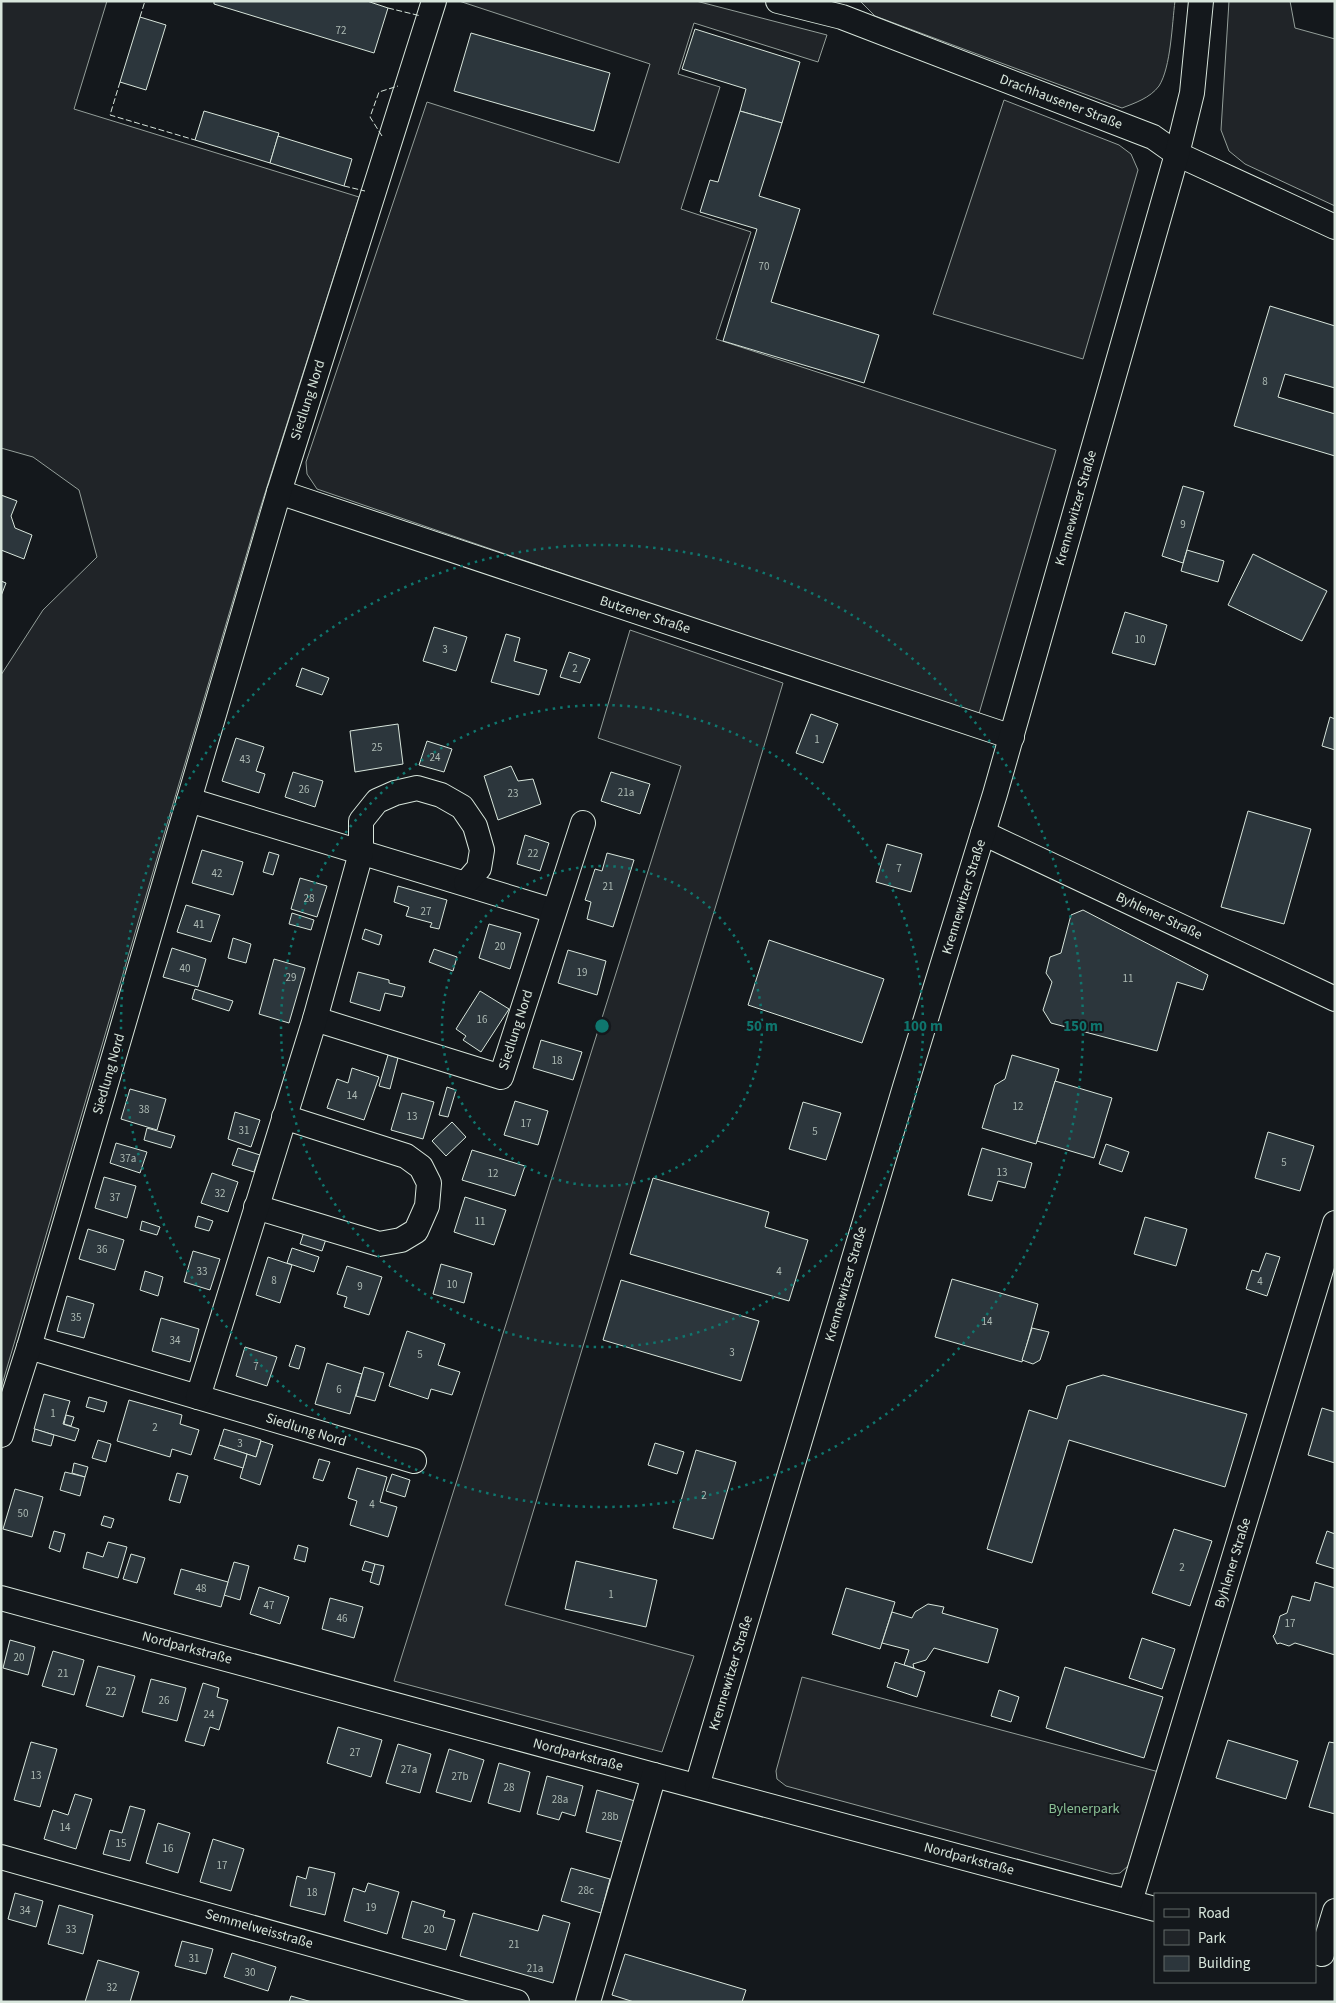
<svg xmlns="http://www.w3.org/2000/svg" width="1336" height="2003" font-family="'Source Sans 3',sans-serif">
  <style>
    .green { fill: #202428; stroke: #939e99 }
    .building { fill: #2c363c; stroke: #d8e6dc }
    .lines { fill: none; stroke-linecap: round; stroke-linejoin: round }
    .minor-casing { stroke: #d8e6dc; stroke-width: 26 }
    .minor { stroke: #14181c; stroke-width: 24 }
    .fence { stroke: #d8e6dc; stroke-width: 1; stroke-dasharray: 6 2.5; stroke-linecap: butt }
    .ring { fill: none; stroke: #0f766e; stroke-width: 2.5; stroke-dasharray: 2.5 5 }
    .labels { text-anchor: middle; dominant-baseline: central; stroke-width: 4; stroke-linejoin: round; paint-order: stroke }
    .number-label { font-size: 11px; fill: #adbab4 }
    .street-label { font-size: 14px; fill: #d8e6dc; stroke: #14181c }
    .park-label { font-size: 14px; fill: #8ac095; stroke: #14181c }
    .centre { fill: #0f766e; stroke: #14181c; stroke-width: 2.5 }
    .ring-label { font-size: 15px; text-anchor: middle; font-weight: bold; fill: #0f766e; stroke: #14181c; stroke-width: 4; stroke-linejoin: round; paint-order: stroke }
  </style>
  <rect width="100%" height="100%" fill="#14181c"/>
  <!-- green -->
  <g class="green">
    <polygon points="1,1 107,1 74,109 359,197 259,512 1,1388 1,675 43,610 97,557 79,490 33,457 1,448"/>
    <polygon points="459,1 696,1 827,35 818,62 694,23 678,74 720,87 681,209 751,232 716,339 1056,450 978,717 317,489 307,474 306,462 427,102 619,163 650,64"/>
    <path d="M860,1H1175C1172,24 1171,67 1159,86C1150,98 1135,103 1122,108L875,16Z"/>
    <polygon points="1229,1 1290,1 1295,28 1335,39 1335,206 1245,164 1229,151 1221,130"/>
    <polygon points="1004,100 1119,145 1131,154 1138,170 1083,359 933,314"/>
    <polygon points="630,630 783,683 505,1605 694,1656 662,1752 394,1681 681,766 598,738"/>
    <polygon points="802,1677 1159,1772 1128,1866 1120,1873 1112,1874 786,1786 777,1779 776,1771"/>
  </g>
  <!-- building -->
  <g class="building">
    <polygon points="214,1 367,1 388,8 374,53 214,4"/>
    <polygon points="140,17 166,25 146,90 120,82"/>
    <polygon points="695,29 800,62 782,123 740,111 746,89 682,69"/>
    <polygon points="471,33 610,73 594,131 454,91"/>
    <polygon points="204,111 279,133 270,163 195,140"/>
    <polygon points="740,111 782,123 759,196 800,209 771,302 879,335 864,383 723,341 757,229 700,212 710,180 718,182"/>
    <polygon points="278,136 352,159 344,186 270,163"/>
    <polygon points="1270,306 1335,326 1335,388 1285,374 1278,397 1335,414 1335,456 1234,426"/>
    <polygon points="1183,486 1204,492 1183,563 1162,556"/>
    <polygon points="1,495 17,501 11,516 15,528 32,535 24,559 1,550"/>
    <polygon points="1187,550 1224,561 1218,582 1181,571"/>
    <polygon points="1253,554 1327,591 1302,641 1228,605"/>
    <polygon points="1,581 6,583 1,596"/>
    <polygon points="1125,612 1167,625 1155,665 1112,653"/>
    <polygon points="434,627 467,637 456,671 423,661"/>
    <polygon points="506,634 520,638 514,661 547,670 539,695 491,682"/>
    <polygon points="569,652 590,659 580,683 560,677"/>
    <polygon points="302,668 329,678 322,695 296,686"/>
    <polygon points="811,714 838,724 823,763 796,753"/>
    <polygon points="1330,717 1335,719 1335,750 1322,746"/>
    <polygon points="398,724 403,764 355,772 350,731"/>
    <polygon points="236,738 264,747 256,771 265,774 259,793 222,781"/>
    <polygon points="427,741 452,749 444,772 419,765"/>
    <polygon points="511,766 518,781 533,779 541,804 498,820 484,776"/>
    <polygon points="293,772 323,781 315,807 285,797"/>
    <polygon points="611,772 650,784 640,814 601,801"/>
    <polygon points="1248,811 1311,829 1284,924 1221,907"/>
    <polygon points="525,835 549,843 540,871 517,864"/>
    <polygon points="887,844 922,854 911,892 876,882"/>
    <polygon points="202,850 243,862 233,895 192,883"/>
    <polygon points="269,852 279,855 273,875 263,872"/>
    <polygon points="607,853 634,860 613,927 587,919 591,902 585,900 595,869 602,871"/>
    <polygon points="300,878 327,886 317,917 291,909"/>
    <polygon points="398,886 447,900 439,929 430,927 432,923 406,916 409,907 394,902"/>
    <polygon points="186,905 220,915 211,942 177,932"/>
    <polygon points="1083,910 1208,975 1203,990 1177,982 1157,1051 1051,1023 1043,1010 1052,982 1046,973 1050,957 1061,953 1071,915"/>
    <polygon points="292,913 314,920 311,930 289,924"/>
    <polygon points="489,924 521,933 510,969 479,958"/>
    <polygon points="365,929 382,935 379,945 362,939"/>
    <polygon points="233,938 251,944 246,963 228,958"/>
    <polygon points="769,940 884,979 862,1043 748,1005"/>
    <polygon points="172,948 206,959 198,987 163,977"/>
    <polygon points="434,949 457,957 453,971 429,962"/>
    <polygon points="568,950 606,961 597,995 558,983"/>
    <polygon points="274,959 305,968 289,1023 259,1014"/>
    <polygon points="358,972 389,980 389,983 405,987 402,997 385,993 380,1011 350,1002"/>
    <polygon points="195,989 233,1001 229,1011 192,999"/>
    <polygon points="480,991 509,1009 481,1052 463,1040 466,1036 456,1029"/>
    <polygon points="541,1040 582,1052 573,1080 533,1068"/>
    <polygon points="388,1055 398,1058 390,1089 379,1086"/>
    <polygon points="1012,1055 1059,1069 1036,1144 982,1128 995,1085 1005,1079"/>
    <polygon points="352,1068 379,1077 364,1120 327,1108 337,1079 348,1083"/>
    <polygon points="1055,1081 1112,1098 1094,1158 1037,1141"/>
    <polygon points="447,1087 456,1090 448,1117 439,1115"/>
    <polygon points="130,1089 166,1099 157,1130 121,1119"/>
    <polygon points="402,1093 434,1102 423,1139 391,1130"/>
    <polygon points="515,1101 548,1111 538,1145 504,1135"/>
    <polygon points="803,1102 841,1113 826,1160 789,1149"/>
    <polygon points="235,1112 260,1120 251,1147 228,1139"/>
    <polygon points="452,1122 466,1137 446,1156 432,1141"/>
    <polygon points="147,1128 175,1136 171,1148 144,1140"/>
    <polygon points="1268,1132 1314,1146 1300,1191 1255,1178"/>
    <polygon points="116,1143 147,1152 140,1173 110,1163"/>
    <polygon points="1106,1144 1129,1152 1122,1172 1099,1164"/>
    <polygon points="238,1148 260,1155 254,1172 232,1165"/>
    <polygon points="982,1148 1032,1163 1025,1188 998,1181 992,1201 968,1195"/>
    <polygon points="472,1150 525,1166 515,1196 462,1180"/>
    <polygon points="212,1173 238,1182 228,1212 201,1203"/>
    <polygon points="104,1177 136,1186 127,1218 95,1208"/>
    <polygon points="653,1178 769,1212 765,1227 808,1240 789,1301 630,1254"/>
    <polygon points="465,1197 506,1210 494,1245 454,1232"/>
    <polygon points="198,1216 213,1221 209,1231 195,1227"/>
    <polygon points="1145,1217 1187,1229 1176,1266 1134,1254"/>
    <polygon points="142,1221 160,1227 157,1235 140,1230"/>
    <polygon points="88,1229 124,1240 115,1270 79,1259"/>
    <polygon points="304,1232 326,1239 322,1251 300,1244"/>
    <polygon points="292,1248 319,1257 314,1272 287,1263"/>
    <polygon points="193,1251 220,1259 210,1290 184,1282"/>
    <polygon points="1266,1253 1280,1257 1267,1296 1246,1289 1252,1270 1259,1272"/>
    <polygon points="268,1257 292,1265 280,1303 256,1295"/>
    <polygon points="441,1264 472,1273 464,1303 433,1294"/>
    <polygon points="347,1266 382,1277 369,1315 344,1307 347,1297 337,1294"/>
    <polygon points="145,1271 163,1277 158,1296 140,1290"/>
    <polygon points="952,1279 1038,1304 1022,1362 935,1337"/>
    <polygon points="621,1280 759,1321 741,1381 603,1340"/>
    <polygon points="67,1296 94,1304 84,1338 57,1331"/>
    <polygon points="161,1318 199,1329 190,1362 152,1351"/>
    <polygon points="1032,1328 1049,1332 1040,1360 1033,1364 1022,1360"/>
    <polygon points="407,1331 445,1344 438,1365 460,1372 452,1395 431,1389 428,1399 389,1386"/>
    <polygon points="296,1345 305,1348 299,1369 289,1366"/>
    <polygon points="245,1347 277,1357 267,1386 236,1376"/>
    <polygon points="327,1363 362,1374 350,1414 315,1404"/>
    <polygon points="364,1367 384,1373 375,1401 356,1396"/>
    <polygon points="1103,1375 1247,1414 1225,1487 1069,1440 1032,1563 987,1549 1029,1410 1057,1419 1067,1386"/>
    <polygon points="44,1394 70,1401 63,1424 79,1429 75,1441 34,1429"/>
    <polygon points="89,1397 107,1402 104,1412 86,1407"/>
    <polygon points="129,1400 182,1415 180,1424 199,1430 191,1455 172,1449 170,1457 117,1441"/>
    <polygon points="1322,1408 1335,1412 1335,1463 1308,1455"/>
    <polygon points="66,1415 74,1417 71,1426 64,1424"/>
    <polygon points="35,1429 54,1435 51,1446 32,1441"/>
    <polygon points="224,1429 261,1440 256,1457 219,1445"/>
    <polygon points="98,1440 111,1444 106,1462 92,1458"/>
    <polygon points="261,1441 273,1445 260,1485 240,1478 247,1454 256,1457"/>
    <polygon points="655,1443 684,1452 677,1474 648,1465"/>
    <polygon points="219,1445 247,1454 243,1468 214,1459"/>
    <polygon points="696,1450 736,1462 713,1539 673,1528"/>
    <polygon points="319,1459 330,1462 323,1481 313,1478"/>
    <polygon points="74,1463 88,1467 85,1477 72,1473"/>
    <polygon points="357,1468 387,1477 380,1502 397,1507 388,1537 350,1525 357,1501 348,1498"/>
    <polygon points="65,1472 85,1477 80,1496 60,1490"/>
    <polygon points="177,1473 188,1476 180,1503 169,1500"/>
    <polygon points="392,1474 410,1480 405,1497 386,1491"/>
    <polygon points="15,1489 43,1497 32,1537 3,1529"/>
    <polygon points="104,1516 114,1519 111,1528 101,1525"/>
    <polygon points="1174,1529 1212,1541 1190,1606 1152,1593"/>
    <polygon points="54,1531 65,1534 60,1552 49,1548"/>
    <polygon points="1327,1531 1335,1534 1335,1569 1316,1563"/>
    <polygon points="108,1542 127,1547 118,1578 83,1568 87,1552 103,1557"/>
    <polygon points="298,1545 308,1548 305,1562 294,1559"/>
    <polygon points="131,1554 145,1558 137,1583 123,1579"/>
    <polygon points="365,1561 375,1564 373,1573 362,1570"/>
    <polygon points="576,1561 657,1580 646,1627 565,1609"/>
    <polygon points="234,1562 249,1566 240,1600 224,1595"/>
    <polygon points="375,1564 384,1566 379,1585 370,1582"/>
    <polygon points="181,1569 228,1582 221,1607 174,1594"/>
    <polygon points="1315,1582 1335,1588 1335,1655 1295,1643 1289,1646 1280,1643 1277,1644 1273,1636 1275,1634 1280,1616 1287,1613 1292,1596 1310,1601"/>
    <polygon points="259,1587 289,1597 280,1624 250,1614"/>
    <polygon points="846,1588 895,1602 880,1649 832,1634"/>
    <polygon points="330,1598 363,1607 354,1638 322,1629"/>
    <polygon points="928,1604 944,1607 942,1613 998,1629 988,1663 934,1648 926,1660 913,1664 914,1668 904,1665 909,1650 882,1643 892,1612 912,1618 915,1612"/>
    <polygon points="1142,1638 1175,1649 1162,1689 1129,1678"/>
    <polygon points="10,1640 35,1647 28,1675 3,1668"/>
    <polygon points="53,1651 84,1660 74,1695 42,1686"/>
    <polygon points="895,1662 925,1672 917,1697 887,1687"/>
    <polygon points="98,1666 135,1676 123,1717 86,1706"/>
    <polygon points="1065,1667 1163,1697 1144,1758 1046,1728"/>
    <polygon points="151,1679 186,1688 177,1721 142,1712"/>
    <polygon points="203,1683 219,1688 217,1697 228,1700 219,1730 210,1727 204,1746 185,1741"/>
    <polygon points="999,1690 1019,1697 1011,1722 991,1716"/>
    <polygon points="338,1727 382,1740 371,1777 327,1763"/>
    <polygon points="1228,1740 1298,1761 1286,1799 1216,1778"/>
    <polygon points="31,1742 57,1749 40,1807 14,1800"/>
    <polygon points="1329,1742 1335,1743 1335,1814 1309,1807"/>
    <polygon points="398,1744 431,1754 420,1793 386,1783"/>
    <polygon points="449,1749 484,1760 471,1802 436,1792"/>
    <polygon points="499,1763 530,1772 520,1812 488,1803"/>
    <polygon points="547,1776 583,1786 575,1816 562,1812 559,1820 537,1814"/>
    <polygon points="597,1790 635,1801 623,1842 586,1832"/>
    <polygon points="75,1794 92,1799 76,1849 44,1839 53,1810 68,1815"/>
    <polygon points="130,1806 145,1810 130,1861 103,1854 110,1830 122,1833"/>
    <polygon points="158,1823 190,1833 178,1873 146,1863"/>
    <polygon points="213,1839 244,1849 231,1891 200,1882"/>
    <polygon points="309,1867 335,1873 325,1915 290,1906 297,1876 306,1879"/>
    <polygon points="571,1868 610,1879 601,1913 561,1901"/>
    <polygon points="368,1883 399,1892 387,1934 344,1921 353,1888 365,1892"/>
    <polygon points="15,1893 43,1901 36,1927 8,1919"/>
    <polygon points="412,1901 445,1911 443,1917 455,1920 446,1950 402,1938"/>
    <polygon points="59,1905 93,1915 83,1954 48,1944"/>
    <polygon points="473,1913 538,1931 543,1915 570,1923 553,1983 460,1956"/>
    <polygon points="182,1941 213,1949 206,1974 175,1966"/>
    <polygon points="232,1953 276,1967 268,1991 224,1977"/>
    <polygon points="625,1954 746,1990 742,2002 634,2002 612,1995"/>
    <polygon points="98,1960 139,1972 130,2002 85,2002"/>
    <polygon points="291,1996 312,2002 289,2002"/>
  </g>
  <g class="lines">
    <!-- minor casing -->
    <g class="minor-casing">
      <g id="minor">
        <polyline points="778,1 842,17 1153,137 1177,154 1335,227"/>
        <polyline points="279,492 1012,737"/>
        <polyline points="189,800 554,911"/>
        <polyline points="983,833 1335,999"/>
        <polyline points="315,1019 501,1077 583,823"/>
        <polyline points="256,1207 379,1244 401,1240 416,1231 427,1206 429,1183 421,1167 406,1156 284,1117"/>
        <polyline points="29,1347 414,1461"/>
        <polyline points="198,1397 315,1019 361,853 361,821 377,801 395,793 417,788 441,795 462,807 475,826 482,850 479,868 466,883"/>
        <polyline points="1,1435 29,1347 279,492 434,1"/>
        <polyline points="1,1598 654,1775 1155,1909"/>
        <polyline points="697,1786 905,1087 995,794 1177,154 1192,93 1201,1"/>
        <polyline points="1,1857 517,2002"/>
        <polyline points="1130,1902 1335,1223"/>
        <polyline points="1322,1954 1335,1911"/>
        <polyline points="588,2002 654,1775"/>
      </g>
    </g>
    <!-- minor -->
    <use href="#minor" class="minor"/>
    <!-- fence -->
    <g class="fence">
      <polyline points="388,8 421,16"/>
      <polyline points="140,17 145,1"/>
      <polyline points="120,82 110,115 195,140"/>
      <polyline points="382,136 370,117 379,92 398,86"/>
      <polyline points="344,186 365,191"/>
    </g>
  </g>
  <!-- distance rings -->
  <g class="ring">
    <circle cx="602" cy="1026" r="160"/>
    <circle cx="602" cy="1026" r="321"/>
    <circle cx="602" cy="1026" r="481"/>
  </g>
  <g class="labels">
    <!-- number labels -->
    <g class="number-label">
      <text x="341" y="30">72</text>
      <text x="764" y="266">70</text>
      <text x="1265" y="381">8</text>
      <text x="1183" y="524">9</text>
      <text x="1140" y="639">10</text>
      <text x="445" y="649">3</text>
      <text x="575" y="668">2</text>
      <text x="817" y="739">1</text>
      <text x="377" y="747">25</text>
      <text x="435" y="757">24</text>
      <text x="245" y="759">43</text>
      <text x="304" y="789">26</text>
      <text x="626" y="792">21a</text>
      <text x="513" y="793">23</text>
      <text x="533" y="853">22</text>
      <text x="899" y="868">7</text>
      <text x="217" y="873">42</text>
      <text x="608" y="886">21</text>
      <text x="309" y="898">28</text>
      <text x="426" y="911">27</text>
      <text x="199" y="924">41</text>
      <text x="500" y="946">20</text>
      <text x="185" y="968">40</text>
      <text x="582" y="972">19</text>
      <text x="291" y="977">29</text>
      <text x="1128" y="978">11</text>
      <text x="482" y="1019">16</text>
      <text x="557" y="1060">18</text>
      <text x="352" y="1095">14</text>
      <text x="1018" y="1106">12</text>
      <text x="144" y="1109">38</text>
      <text x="412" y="1116">13</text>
      <text x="526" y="1123">17</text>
      <text x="244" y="1130">31</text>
      <text x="815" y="1131">5</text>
      <text x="128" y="1158">37a</text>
      <text x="1284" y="1162">5</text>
      <text x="1002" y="1172">13</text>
      <text x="493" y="1173">12</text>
      <text x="220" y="1193">32</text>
      <text x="115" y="1197">37</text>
      <text x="480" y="1221">11</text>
      <text x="102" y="1249">36</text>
      <text x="202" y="1271">33</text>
      <text x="779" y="1271">4</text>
      <text x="274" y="1280">8</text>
      <text x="1260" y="1281">4</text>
      <text x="452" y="1284">10</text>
      <text x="360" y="1286">9</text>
      <text x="76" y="1317">35</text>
      <text x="987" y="1321">14</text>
      <text x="175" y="1340">34</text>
      <text x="732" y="1352">3</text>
      <text x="420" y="1354">5</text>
      <text x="256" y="1366">7</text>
      <text x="339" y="1389">6</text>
      <text x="53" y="1413">1</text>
      <text x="155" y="1427">2</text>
      <text x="240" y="1443">3</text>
      <text x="704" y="1495">2</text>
      <text x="372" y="1504">4</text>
      <text x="23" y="1513">50</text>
      <text x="1182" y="1567">2</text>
      <text x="201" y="1588">48</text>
      <text x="611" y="1594">1</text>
      <text x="269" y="1605">47</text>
      <text x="342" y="1618">46</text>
      <text x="1290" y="1623">17</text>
      <text x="19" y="1657">20</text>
      <text x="63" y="1673">21</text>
      <text x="111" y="1691">22</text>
      <text x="164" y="1700">26</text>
      <text x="209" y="1714">24</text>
      <text x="355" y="1752">27</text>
      <text x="409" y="1769">27a</text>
      <text x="36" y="1775">13</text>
      <text x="460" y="1776">27b</text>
      <text x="509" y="1787">28</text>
      <text x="560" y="1799">28a</text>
      <text x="610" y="1816">28b</text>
      <text x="65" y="1827">14</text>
      <text x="121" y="1843">15</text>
      <text x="168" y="1848">16</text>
      <text x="222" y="1865">17</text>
      <text x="586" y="1890">28c</text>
      <text x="312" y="1892">18</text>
      <text x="371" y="1907">19</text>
      <text x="25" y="1910">34</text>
      <text x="71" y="1929">33</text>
      <text x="429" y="1929">20</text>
      <text x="514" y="1944">21</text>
      <text x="194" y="1958">31</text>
      <text x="535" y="1968">21a</text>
      <text x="250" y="1972">30</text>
      <text x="112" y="1987">32</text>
    </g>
    <!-- street labels -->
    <g class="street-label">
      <text transform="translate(1061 102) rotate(21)">Drachhausener Straße</text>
      <text transform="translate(308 400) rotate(-72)">Siedlung Nord</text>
      <text transform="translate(1076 508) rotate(-74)">Krennewitzer Straße</text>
      <text transform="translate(645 615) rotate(18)">Butzener Straße</text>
      <text transform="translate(964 897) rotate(-73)">Krennewitzer Straße</text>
      <text transform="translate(1159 916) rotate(25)">Byhlener Straße</text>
      <text transform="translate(516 1030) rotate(-72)">Siedlung Nord</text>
      <text transform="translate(109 1074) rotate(-74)">Siedlung Nord</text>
      <text transform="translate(846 1284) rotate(-74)">Krennewitzer Straße</text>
      <text transform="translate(306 1430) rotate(17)">Siedlung Nord</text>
      <text transform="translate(1233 1563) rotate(-73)">Byhlener Straße</text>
      <text transform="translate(187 1648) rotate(15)">Nordparkstraße</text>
      <text transform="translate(731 1673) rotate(-73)">Krennewitzer Straße</text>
      <text transform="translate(578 1755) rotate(15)">Nordparkstraße</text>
      <text transform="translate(969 1859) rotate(15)">Nordparkstraße</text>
      <text transform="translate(259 1929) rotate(16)">Semmelweisstraße</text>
    </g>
    <!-- park labels -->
    <g class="park-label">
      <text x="1084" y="1809">Bylenerpark</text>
    </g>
  </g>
  <circle cx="602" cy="1026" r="8" class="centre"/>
  <g class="ring-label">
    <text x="762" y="1031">50 m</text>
    <text x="923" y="1031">100 m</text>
    <text x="1083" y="1031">150 m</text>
  </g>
  <!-- border -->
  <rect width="1336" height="2003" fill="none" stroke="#d8e6dc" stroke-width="5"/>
  <!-- legend -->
  <rect x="1154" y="1893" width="162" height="90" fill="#14181c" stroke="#626a69"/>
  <rect x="1164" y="1909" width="25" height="8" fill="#14181c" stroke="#626a69"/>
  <text x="1198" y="1918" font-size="15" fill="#d8e6dc">Road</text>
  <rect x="1164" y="1930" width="25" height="15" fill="#202428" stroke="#626a69"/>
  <text x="1198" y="1943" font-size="15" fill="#d8e6dc">Park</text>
  <rect x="1164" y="1956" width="25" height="15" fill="#2c363c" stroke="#626a69"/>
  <text x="1198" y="1968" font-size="15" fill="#d8e6dc">Building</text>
</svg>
